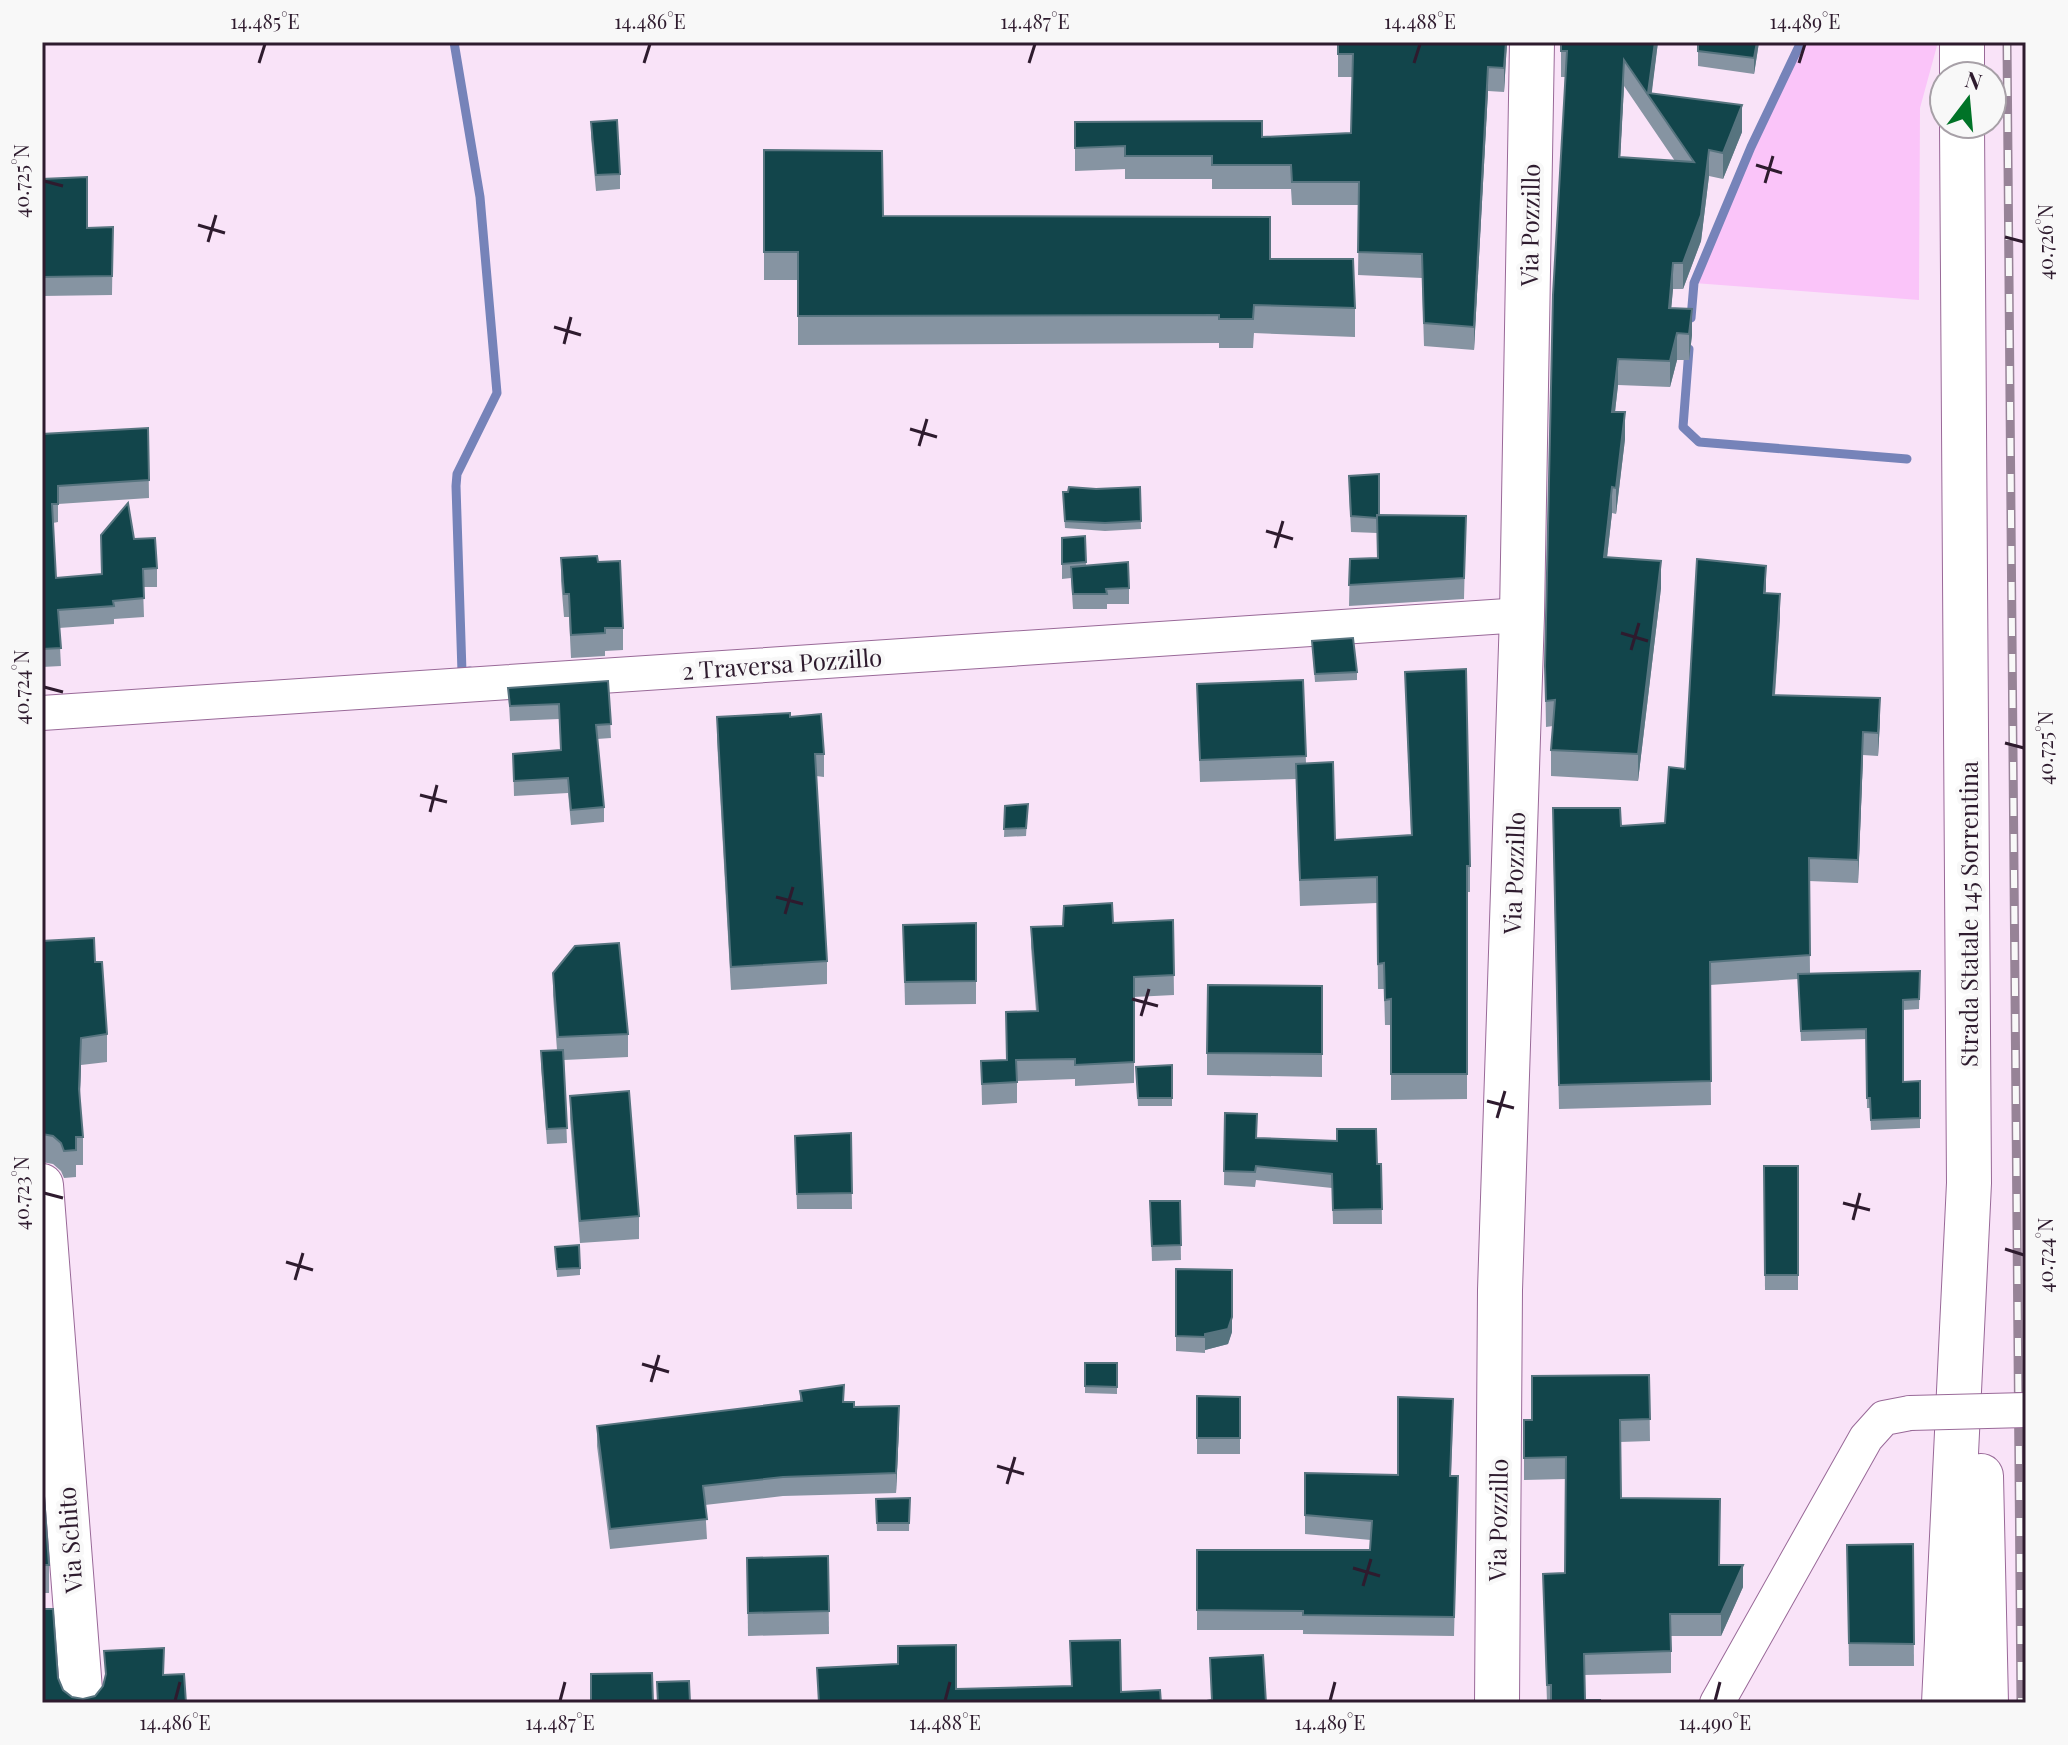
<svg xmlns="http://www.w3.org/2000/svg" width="2068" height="1745" font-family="'Playfair Display',serif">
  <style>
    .green { fill: #fac4f9 }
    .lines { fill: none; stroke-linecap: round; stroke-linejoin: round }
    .stream { stroke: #7683b9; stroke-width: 9 }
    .minor-casing { stroke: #996998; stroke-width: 36 }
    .tertiary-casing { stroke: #996998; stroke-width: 44 }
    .secondary-casing { stroke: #996998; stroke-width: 46 }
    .trunk-casing { stroke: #996998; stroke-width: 46 }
    .minor { stroke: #fff; stroke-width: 34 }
    .tertiary { stroke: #fff; stroke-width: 42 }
    .secondary { stroke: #fff; stroke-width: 44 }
    .trunk { stroke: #fff; stroke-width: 44 }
    .rail-casing { stroke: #978397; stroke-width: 9 }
    .rail { stroke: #f8f8f8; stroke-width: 6; stroke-dasharray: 18; stroke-linecap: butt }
    .minor-bridge-casing { stroke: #996998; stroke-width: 36; stroke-linecap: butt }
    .minor-bridge { stroke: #fff; stroke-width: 34 }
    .wall { fill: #8694a2; fill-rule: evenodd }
    .shaded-wall { fill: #57747f }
    .building { fill: #12454b; stroke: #57747f; stroke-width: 2; fill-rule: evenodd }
    .ticks { fill: none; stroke: #2e1b2e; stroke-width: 3 }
    .labels { text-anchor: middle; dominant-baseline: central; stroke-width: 8; stroke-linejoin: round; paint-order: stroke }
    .street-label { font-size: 24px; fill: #2e1b2e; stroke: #f8f8f8 }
    .neatline { fill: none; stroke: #2e1b2e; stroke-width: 3 }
    .ticks-label { font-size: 20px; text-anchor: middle; fill: #2e1b2e }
  </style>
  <rect width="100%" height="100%" fill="#f9e3f8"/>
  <!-- green -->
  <polygon class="green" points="1801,42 1938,42 1920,108 1919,300 1694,283 1751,147"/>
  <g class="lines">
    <!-- stream -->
    <g class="stream">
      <polyline points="454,42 480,197 497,393 457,474 456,486 462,672 470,671"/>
      <polyline points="1691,318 1694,283 1751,147 1801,42"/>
      <polyline points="1689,349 1683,427 1699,442 1907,459"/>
    </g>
    <!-- minor casing -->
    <g class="minor-casing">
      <g id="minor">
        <polyline points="42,713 1522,615"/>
        <polyline points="1717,1703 1866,1438 1884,1418 1910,1413"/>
      </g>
    </g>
    <!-- tertiary casing -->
    <g class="tertiary-casing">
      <polyline id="tertiary" points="42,1185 82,1703"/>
    </g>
    <!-- secondary casing -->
    <g class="secondary-casing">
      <polyline id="secondary" points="1497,1703 1500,1290 1522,615 1532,42"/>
    </g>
    <!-- trunk casing -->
    <g class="trunk-casing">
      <g id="trunk">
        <polyline points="1962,42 1962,76"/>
        <polyline points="1981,1476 1986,1703"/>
        <polyline points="1944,1703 1969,1183 1962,124"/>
      </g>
    </g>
    <!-- minor -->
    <use href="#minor" class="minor"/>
    <!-- tertiary -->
    <use href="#tertiary" class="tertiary"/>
    <!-- secondary -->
    <use href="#secondary" class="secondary"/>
    <!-- trunk -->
    <use href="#trunk" class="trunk"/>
    <!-- rail casing -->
    <g class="rail-casing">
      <polyline id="rail" points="2007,42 2021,1703"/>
    </g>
    <!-- rail -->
    <use href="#rail" class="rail"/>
    <!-- minor-bridge casing -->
    <g class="minor-bridge-casing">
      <polyline id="minor-bridge" points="1910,1413 2026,1410"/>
    </g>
    <!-- minor-bridge -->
    <use href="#minor-bridge" class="minor-bridge"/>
  </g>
  <!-- wall -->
  <g class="wall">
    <polygon points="1338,42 1507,42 1504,92 1488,91 1474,350 1424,346 1422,278 1358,275 1359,205 1292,205 1291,189 1212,189 1212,179 1125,179 1125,169 1075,171 1075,122 1262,137 1351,133 1352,77 1338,77"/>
    <path d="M1561,42H1658L1651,94L1742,132L1723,179L1709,176L1701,241L1683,289H1673L1671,308L1692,335L1689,360H1677L1670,387L1618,385L1615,412L1625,439L1616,514L1612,513L1607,558L1661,588L1638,781L1551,776V750L1553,726L1546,727L1545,666L1565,77H1561ZM1624,86L1675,161L1620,157Z"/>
    <polygon points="1698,42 1759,42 1754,74 1698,66"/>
    <polygon points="591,122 620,174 620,189 596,191 591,137"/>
    <polygon points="764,150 883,216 1270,259 1355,308 1355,337 1254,333 1253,348 1219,348 1219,343 798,345 798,280 764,280"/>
    <polygon points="42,179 87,228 113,227 112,295 42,296"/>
    <polygon points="148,428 149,498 58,504 58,522 53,523 56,578 102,574 101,535 134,539 157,568 157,587 143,587 144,617 114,619 114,624 59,628 61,666 42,667 42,434"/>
    <polygon points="1140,487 1141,529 1105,531 1065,528 1063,492"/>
    <polygon points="1349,491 1379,515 1466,516 1464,599 1349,606 1350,559 1377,558 1377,533 1351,532"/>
    <polygon points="1085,536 1086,566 1129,588 1129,604 1107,604 1107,609 1073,609 1071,578 1062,579 1062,538"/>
    <polygon points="561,558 598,562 623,628 623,650 605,651 605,656 571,658 569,617 564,617 561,581"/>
    <polygon points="1766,593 1780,617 1775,695 1880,721 1878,756 1863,755 1858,883 1809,881 1810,973 1920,971 1919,1009 1903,1010 1903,1082 1920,1081 1920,1128 1871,1130 1870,1108 1867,1108 1866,1039 1801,1041 1798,979 1710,985 1711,1105 1559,1109 1553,831 1665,823 1685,769"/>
    <polygon points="1312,641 1357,672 1357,680 1315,682"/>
    <polygon points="1405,672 1470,866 1470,892 1467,892 1467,1099 1391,1100 1391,1025 1385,1025 1384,989 1378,989 1377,903 1300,906 1296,779 1200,782 1197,684 1303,680 1306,763 1335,840 1411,835"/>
    <polygon points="608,681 611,738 597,739 604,807 604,822 571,825 568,793 514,796 513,754 561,751 559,719 510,721 508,688"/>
    <polygon points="717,717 790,717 824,754 824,777 816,776 827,961 827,984 731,990 717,740"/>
    <polygon points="1028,804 1026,836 1004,837 1005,806"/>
    <polygon points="1173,920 1174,995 1134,997 1134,1083 1075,1086 1075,1079 1017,1081 1017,1103 982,1105 981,1061 1006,1060 1036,1011 1031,947 1031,927"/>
    <polygon points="976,923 976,1004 905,1005 903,925"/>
    <polygon points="42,941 95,962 107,1034 107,1062 81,1065 80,1099 83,1137 83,1165 76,1165 76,1177 64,1178 61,1171 53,1164 42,1162"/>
    <polygon points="553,973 628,1034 628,1057 564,1060 567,1143 547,1144 541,1067 541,1051 557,1050 553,995"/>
    <polygon points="1322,986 1322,1077 1207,1075 1207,1053"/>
    <polygon points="1172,1065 1172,1106 1138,1106 1136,1067"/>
    <polygon points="570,1096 639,1216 639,1239 580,1243 570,1119"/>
    <polygon points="1225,1113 1256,1138 1377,1164 1381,1164 1382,1224 1333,1224 1332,1188 1256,1180 1255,1187 1224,1185"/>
    <polygon points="851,1133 852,1209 797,1209 795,1136"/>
    <polygon points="1764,1166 1798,1166 1798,1290 1765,1290"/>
    <polygon points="1150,1201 1180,1201 1181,1260 1152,1261"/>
    <polygon points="555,1247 580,1268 580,1275 557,1277"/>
    <polygon points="1232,1332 1228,1344 1205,1350 1205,1353 1176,1351 1176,1336"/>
    <polygon points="1085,1363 1117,1363 1117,1394 1085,1393"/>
    <polygon points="1649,1375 1650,1441 1620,1442 1621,1498 1720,1565 1743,1587 1721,1636 1671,1636 1671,1673 1584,1675 1585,1700 1600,1703 1547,1703 1543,1574 1565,1573 1566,1479 1524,1480 1524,1420 1532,1420"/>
    <polygon points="800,1391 844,1402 899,1426 896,1493 783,1496 705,1505 707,1539 610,1549 597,1446 597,1426 800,1401"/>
    <polygon points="1197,1396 1240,1397 1240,1454 1197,1454"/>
    <polygon points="1453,1418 1451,1476 1458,1476 1454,1636 1303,1634 1303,1630 1197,1630 1197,1550 1370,1550 1371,1540 1305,1534 1305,1473 1398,1475"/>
    <polygon points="42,1468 49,1565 49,1593 42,1593"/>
    <polygon points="910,1498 909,1531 877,1531 876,1499"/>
    <polygon points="1913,1544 1914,1666 1849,1666 1847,1545"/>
    <polygon points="828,1556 829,1634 748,1636 747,1558"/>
  </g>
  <!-- shaded-wall -->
  <g class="shaded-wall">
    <polygon points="1506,42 1507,42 1504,92 1504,68"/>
    <polygon points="1655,42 1658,42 1651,99 1648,96"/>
    <polygon points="1757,42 1759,42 1754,74 1754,58"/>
    <polygon points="1624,60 1624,86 1619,183 1619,157"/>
    <polygon points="1488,67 1488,91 1474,350 1474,327"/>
    <polygon points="1742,105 1742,132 1723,179 1723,153"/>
    <polygon points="1709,150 1709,176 1701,241 1683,289 1683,263"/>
    <polygon points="1673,263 1673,289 1669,334 1669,308"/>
    <polygon points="1692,309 1692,335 1689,360 1689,334"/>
    <polygon points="1677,333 1677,360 1670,387 1670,361"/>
    <polygon points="1618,359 1618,385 1612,438 1612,412"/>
    <polygon points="1625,412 1625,439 1616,514 1616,488"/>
    <polygon points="1612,487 1612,513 1604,583 1604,557"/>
    <polygon points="1661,561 1661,588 1638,781 1638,754"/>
    <polygon points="1766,566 1766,589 1764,616 1764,593"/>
    <polygon points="1780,594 1780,617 1773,719 1773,695"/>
    <polygon points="1880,698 1880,721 1878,756 1878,733"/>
    <polygon points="1863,732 1863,755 1858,883 1858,860"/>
    <polygon points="81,1038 81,1065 79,1117 79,1089"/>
    <polygon points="1232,1270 1232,1332 1228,1344 1205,1350 1205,1334"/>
    <polygon points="899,1406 899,1426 896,1493 896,1473"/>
    <polygon points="1743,1565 1743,1587 1721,1636 1721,1614"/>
  </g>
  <!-- building -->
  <g class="building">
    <polygon points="1338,42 1506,42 1504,68 1488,67 1474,327 1424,323 1422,254 1358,252 1359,182 1292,182 1291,165 1212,165 1212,156 1125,156 1125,146 1075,148 1075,122 1262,121 1262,137 1351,133 1353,54 1338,54"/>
    <path d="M1561,42H1655L1648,93L1742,105L1723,153L1709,150L1701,215L1683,263H1673L1669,308L1692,309L1689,334L1677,333L1670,361L1618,359L1612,412H1625L1616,488L1612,487L1604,557L1661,561L1638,754L1551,750L1555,700L1546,701L1545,666L1553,295L1567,51H1561ZM1624,60L1694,162L1619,157Z"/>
    <polygon points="1698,42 1757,42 1754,58 1698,51"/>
    <polygon points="617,120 620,174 596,175 591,122"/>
    <polygon points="764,150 882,151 883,216 1270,217 1270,259 1353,259 1355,308 1254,305 1253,319 1219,319 1219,315 798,316 798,252 764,252"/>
    <polygon points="87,177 87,228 113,227 112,276 42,277 42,179"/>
    <polygon points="148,428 149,480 58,486 58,504 52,504 56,578 102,574 101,535 128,503 134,539 155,538 157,568 143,569 144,598 113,601 114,606 58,610 61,648 42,649 42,434"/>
    <polygon points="1379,474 1379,515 1377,515 1377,518 1351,516 1349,476"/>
    <polygon points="1069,487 1096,489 1140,487 1141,521 1105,523 1065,521 1063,492 1068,492"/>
    <polygon points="1377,515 1466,516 1464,578 1349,585 1350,559 1378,558"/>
    <polygon points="1085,536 1086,562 1062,564 1062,538"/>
    <polygon points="597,556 598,562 620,561 623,628 605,628 605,633 571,635 569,594 564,594 561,558"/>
    <polygon points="1697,559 1766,566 1764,593 1780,594 1773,695 1880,698 1878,733 1863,732 1858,860 1809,858 1810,955 1710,962 1711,1081 1559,1085 1553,808 1620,808 1621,826 1665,823 1669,767 1685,769"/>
    <polygon points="1128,562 1129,588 1106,589 1107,594 1073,594 1071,567"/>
    <polygon points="1353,638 1357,672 1315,674 1312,641"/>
    <polygon points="1466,669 1470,866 1467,866 1467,1074 1391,1074 1391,999 1385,1000 1384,963 1378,964 1377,877 1300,880 1296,764 1333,762 1335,840 1412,835 1405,672"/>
    <polygon points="1303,680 1306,756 1200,760 1197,684"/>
    <polygon points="608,681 611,724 596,725 604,807 571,810 568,778 514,781 513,754 561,750 559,704 510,706 508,688"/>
    <polygon points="790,713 790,717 821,714 824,754 815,754 827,961 731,967 717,717"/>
    <polygon points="1028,804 1026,828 1004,829 1005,806"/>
    <polygon points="1112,903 1113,923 1173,920 1174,975 1134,977 1134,1062 1075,1065 1075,1059 1016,1060 1017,1082 982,1084 981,1061 1007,1060 1006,1012 1038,1011 1031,927 1063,926 1064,906"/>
    <polygon points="976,923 976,981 905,982 903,925"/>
    <polygon points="94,938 95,962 102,962 107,1034 81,1038 79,1089 83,1137 76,1137 76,1150 64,1151 61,1143 53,1136 42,1134 42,941"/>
    <polygon points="619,943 628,1034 558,1037 553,973 575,946"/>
    <polygon points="1920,971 1919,999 1903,1000 1903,1082 1920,1081 1920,1118 1871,1120 1870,1098 1867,1098 1866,1029 1801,1031 1798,974"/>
    <polygon points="1208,985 1322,986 1322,1054 1207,1053"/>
    <polygon points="563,1050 567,1128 547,1129 541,1051"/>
    <polygon points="1172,1065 1172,1098 1138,1098 1136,1067"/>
    <polygon points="629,1091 639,1216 580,1221 570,1096"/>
    <polygon points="1225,1113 1257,1114 1256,1138 1337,1141 1337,1129 1376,1129 1377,1164 1381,1164 1382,1209 1333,1210 1332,1174 1256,1166 1255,1172 1224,1171"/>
    <polygon points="851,1133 852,1193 797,1194 795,1136"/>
    <polygon points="1764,1166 1798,1166 1798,1275 1765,1275"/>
    <polygon points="1150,1201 1180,1201 1181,1245 1152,1246"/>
    <polygon points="579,1245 580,1268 557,1269 555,1247"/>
    <polygon points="1176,1269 1232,1270 1232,1317 1228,1329 1205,1334 1205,1337 1176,1336"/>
    <polygon points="1085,1363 1117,1363 1117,1387 1085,1386"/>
    <polygon points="1649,1375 1650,1419 1620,1420 1621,1498 1720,1499 1719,1565 1743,1565 1721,1614 1670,1614 1671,1651 1584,1654 1585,1700 1600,1700 1600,1703 1551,1703 1551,1685 1547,1685 1543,1574 1565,1573 1566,1457 1524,1458 1524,1420 1532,1420 1532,1376"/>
    <polygon points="844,1385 843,1402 854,1402 854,1407 899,1406 896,1473 783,1477 703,1486 707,1519 610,1529 597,1426 802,1401 800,1391"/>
    <polygon points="1197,1396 1240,1397 1240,1438 1197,1438"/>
    <polygon points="1398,1397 1453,1399 1450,1476 1458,1476 1454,1617 1303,1615 1303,1611 1197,1610 1197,1550 1370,1550 1372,1521 1305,1515 1305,1473 1398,1475"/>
    <polygon points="42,1468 49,1565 42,1565"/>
    <polygon points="910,1498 909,1523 877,1523 876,1499"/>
    <polygon points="1913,1544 1914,1644 1849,1643 1847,1545"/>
    <polygon points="828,1556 829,1611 748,1613 747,1558"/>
    <polygon points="42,1609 53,1609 58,1678 63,1690 72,1697 83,1699 95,1696 103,1686 106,1674 104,1651 164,1648 163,1675 184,1674 186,1703 42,1703"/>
    <polygon points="1120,1640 1121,1692 1160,1690 1161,1703 819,1703 817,1668 898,1664 898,1646 956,1645 956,1689 1072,1686 1070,1641"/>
    <polygon points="1263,1655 1266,1703 1206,1703 1206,1701 1212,1700 1210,1658"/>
    <polygon points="652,1673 653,1703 591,1703 591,1674"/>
    <polygon points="689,1681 690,1703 658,1703 657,1682"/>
  </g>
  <!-- ticks -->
  <path class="ticks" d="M259,63L265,44M644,63L650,44M1029,63L1035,44M1414,63L1420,44M1799,63L1805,44M1756,165L1782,173M44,181L63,186M1765,183L1773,156M198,225L225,233M2005,237L2024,242M208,242L216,215M554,327L581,335M564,344L571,317M910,429L937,437M919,446L927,419M1266,531L1293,539M1275,548L1283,521M1621,633L1648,641M1631,650L1639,623M44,687L63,692M2005,743L2024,748M420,795L447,802M430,812L437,785M776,897L803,904M785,914L793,887M1132,999L1158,1006M1141,1016L1149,989M1487,1101L1514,1108M1497,1118L1505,1091M44,1193L63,1198M1843,1203L1870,1210M1853,1220L1860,1193M2005,1249L2024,1255M286,1262L313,1270M295,1280L303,1253M642,1364L669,1372M651,1382L659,1355M997,1466L1024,1474M1007,1484L1015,1457M1353,1568L1380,1576M1363,1586L1371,1559M175,1701L180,1682M560,1701L565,1682M945,1701L950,1682M1330,1701L1335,1682M1715,1701L1720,1682"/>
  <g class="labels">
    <!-- street labels -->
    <g class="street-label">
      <text transform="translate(1529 225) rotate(-89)">Via Pozzillo</text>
      <text transform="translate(782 663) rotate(-4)">2 Traversa Pozzillo</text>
      <text transform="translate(1513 873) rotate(-88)">Via Pozzillo</text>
      <text transform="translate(1968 914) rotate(-90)">Strada Statale 145 Sorrentina</text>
      <text transform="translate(1497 1520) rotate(-89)">Via Pozzillo</text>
      <text transform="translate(69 1540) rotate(-94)">Via Schito</text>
    </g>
  </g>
  <!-- border -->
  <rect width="2068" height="1745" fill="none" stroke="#f8f8f8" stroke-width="88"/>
  <!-- north arrow -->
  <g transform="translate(1968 100) rotate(16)"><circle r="38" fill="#f8f8f8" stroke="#a7a0a7" stroke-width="2"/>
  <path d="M0-6L14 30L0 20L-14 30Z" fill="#007327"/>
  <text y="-12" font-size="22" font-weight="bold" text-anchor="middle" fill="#2e1b2e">N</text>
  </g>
  <rect x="44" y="44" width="1980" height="1657" class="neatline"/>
  <g class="ticks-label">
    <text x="265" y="29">14.485°E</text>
    <text x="650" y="29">14.486°E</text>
    <text x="1035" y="29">14.487°E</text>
    <text x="1420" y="29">14.488°E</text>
    <text x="1805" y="29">14.489°E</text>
    <text transform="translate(22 181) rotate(-90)" y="7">40.725°N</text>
    <text transform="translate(2046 242) rotate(-90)" y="7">40.726°N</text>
    <text transform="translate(22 687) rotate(-90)" y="7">40.724°N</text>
    <text transform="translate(2046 748) rotate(-90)" y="7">40.725°N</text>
    <text transform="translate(22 1193) rotate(-90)" y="7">40.723°N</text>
    <text transform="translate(2046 1255) rotate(-90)" y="7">40.724°N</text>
    <text x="175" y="1730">14.486°E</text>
    <text x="560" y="1730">14.487°E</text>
    <text x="945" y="1730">14.488°E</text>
    <text x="1330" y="1730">14.489°E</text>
    <text x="1715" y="1730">14.490°E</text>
  </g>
</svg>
